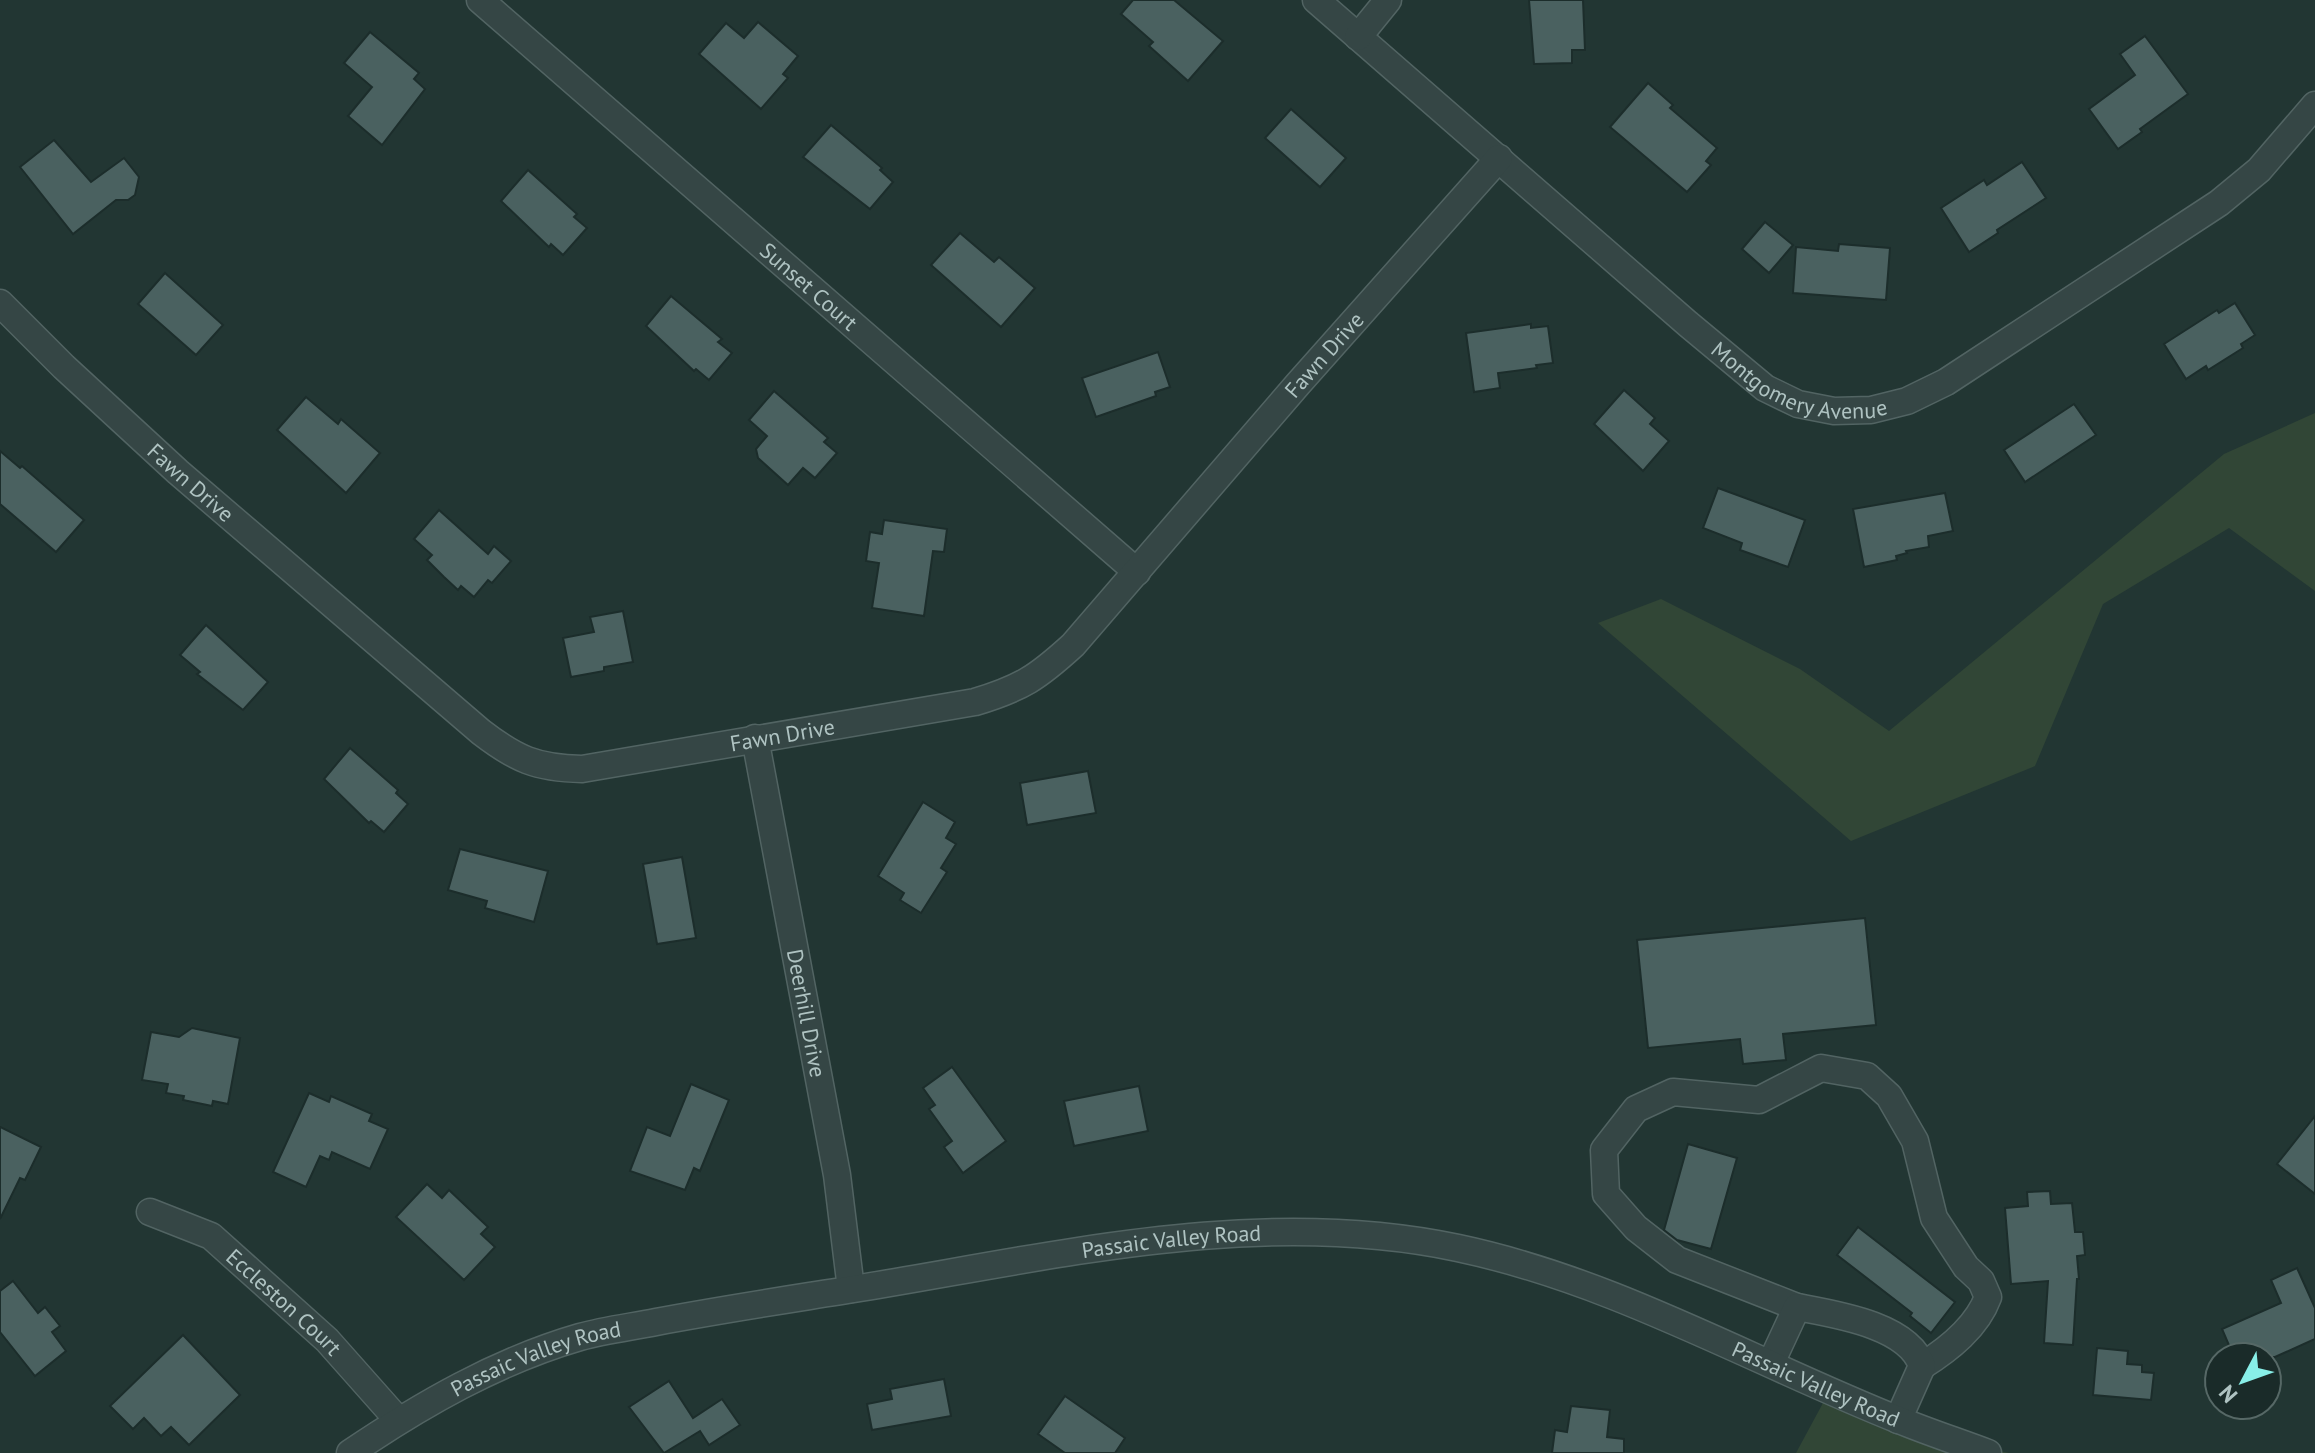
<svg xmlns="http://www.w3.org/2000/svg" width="2315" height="1453" font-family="'PT Sans',sans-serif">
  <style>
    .green { fill: #314636 }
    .building { fill: #4a6160; stroke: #1c2d2b; stroke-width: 2 }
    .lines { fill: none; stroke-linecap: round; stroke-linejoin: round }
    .minor-casing { stroke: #526463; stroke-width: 29 }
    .minor { stroke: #354645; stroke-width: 26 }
    .labels { text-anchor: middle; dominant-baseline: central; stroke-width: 7; stroke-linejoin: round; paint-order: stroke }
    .street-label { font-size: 22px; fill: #afc3c2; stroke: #1a2b29 }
  </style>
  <rect width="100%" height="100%" fill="#223633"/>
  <!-- green -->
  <g class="green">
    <polygon points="2315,413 2315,591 2229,528 2103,604 2035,766 1851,841 1598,623 1661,599 1800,669 1889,731 2224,454"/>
    <polygon points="1830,1390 1975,1446 2009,1453 1796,1453"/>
  </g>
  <!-- building -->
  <g class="building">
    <polygon points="1133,0 1174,0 1223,41 1188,81 1149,46 1153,42 1121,14"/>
    <polygon points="1529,0 1583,0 1585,50 1572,50 1572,63 1534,64"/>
    <polygon points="758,22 798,56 783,74 788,78 761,109 699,54 726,23 744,38"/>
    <polygon points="370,32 419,73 414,79 425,89 382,145 348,116 372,87 344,63"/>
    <polygon points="2145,36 2188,94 2140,129 2142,132 2118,149 2089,109 2135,75 2120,54"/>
    <polygon points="1648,83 1673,105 1670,108 1717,148 1706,161 1711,165 1687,192 1610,127"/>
    <polygon points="1291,109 1346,158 1320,187 1265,138"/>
    <polygon points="831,125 882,168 880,170 893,182 870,209 803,157"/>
    <polygon points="54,140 91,182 124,158 139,177 135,195 128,200 116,200 73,234 20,167"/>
    <polygon points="2022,162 2046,198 1997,230 1998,233 1969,252 1941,208 1984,180 1987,185"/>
    <polygon points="528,170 577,214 574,217 587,228 563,255 551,244 549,247 501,201"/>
    <polygon points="1765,222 1793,245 1769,273 1742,249"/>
    <polygon points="960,233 994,262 999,257 1035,288 1001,327 931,265"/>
    <polygon points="1839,244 1890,248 1886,300 1793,293 1796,247 1838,251"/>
    <polygon points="165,273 223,325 196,355 138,304"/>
    <polygon points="671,296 722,339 718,342 732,353 709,380 696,369 694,371 646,326"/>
    <polygon points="2235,303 2255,335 2241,344 2243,348 2208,370 2206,366 2186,379 2164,344 2217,310 2219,313"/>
    <polygon points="1531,324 1531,328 1548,326 1553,363 1536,365 1537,368 1498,373 1500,388 1474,392 1466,333"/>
    <polygon points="1158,352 1170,387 1155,392 1156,396 1096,417 1082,378"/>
    <polygon points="1624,390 1655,418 1650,424 1669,441 1643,471 1594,424"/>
    <polygon points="774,391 828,438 824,442 837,453 815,478 803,468 788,485 758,458 756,449 767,436 749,420"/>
    <polygon points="306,397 338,424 341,419 380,453 346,493 277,430"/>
    <polygon points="2074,404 2096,435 2025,482 2004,450"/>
    <polygon points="0,451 20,468 22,466 84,520 56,552 0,504"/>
    <polygon points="1718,488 1805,520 1788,567 1740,550 1742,543 1703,528"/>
    <polygon points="1945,493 1953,531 1928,536 1929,547 1906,551 1907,553 1896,556 1897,560 1864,567 1853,509"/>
    <polygon points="439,510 488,554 494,546 511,561 492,583 488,580 474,597 461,586 458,590 444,577 427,560 432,555 414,539"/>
    <polygon points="884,520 947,529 944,552 933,551 924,616 872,608 879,563 866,561 870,532 882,534"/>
    <polygon points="623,611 633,662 604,667 604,671 571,677 563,638 594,632 590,617"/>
    <polygon points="206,625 268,682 243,710 197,674 200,672 180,655"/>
    <polygon points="350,748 398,790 396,793 408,804 384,832 371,821 369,823 324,779"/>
    <polygon points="1088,771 1096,813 1027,825 1020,783"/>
    <polygon points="923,802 955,822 946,838 956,844 941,868 947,872 921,913 900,900 904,893 878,876"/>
    <polygon points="460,849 548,871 534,922 485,908 487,901 448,890"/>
    <polygon points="682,857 696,938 657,944 643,864"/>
    <polygon points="1865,918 1876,1025 1783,1034 1786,1060 1743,1064 1740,1039 1648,1048 1637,940"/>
    <polygon points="192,1028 240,1038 228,1104 213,1101 212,1106 183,1100 184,1096 166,1093 168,1084 142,1080 151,1032 179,1037"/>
    <polygon points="952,1067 1006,1141 963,1173 944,1147 952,1141 929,1109 935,1105 923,1088"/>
    <polygon points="691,1084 729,1100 700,1171 694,1168 685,1190 630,1171 647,1127 670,1136"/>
    <polygon points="1139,1086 1148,1131 1074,1146 1064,1101"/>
    <polygon points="309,1093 329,1102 331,1096 372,1114 369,1121 388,1129 370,1169 332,1152 329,1160 320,1156 306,1187 273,1172"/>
    <polygon points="2315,1116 2315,1194 2277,1164"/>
    <polygon points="0,1127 41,1147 25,1180 20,1178 0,1219"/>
    <polygon points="1688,1144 1737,1158 1711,1249 1677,1240 1664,1230"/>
    <polygon points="427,1184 442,1198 449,1190 488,1227 481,1234 495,1247 464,1280 396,1217"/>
    <polygon points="2050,1191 2051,1204 2072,1203 2075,1232 2083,1232 2085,1255 2077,1256 2079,1279 2077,1279 2073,1345 2044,1343 2048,1281 2011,1284 2005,1208 2028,1206 2027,1192"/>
    <polygon points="1858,1227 1955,1302 1931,1333 1910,1316 1912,1313 1837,1255"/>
    <polygon points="2297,1268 2315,1308 2315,1339 2275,1357 2234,1357 2222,1329 2281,1303 2271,1280"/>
    <polygon points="13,1281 38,1313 45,1307 60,1326 52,1332 66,1351 35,1376 0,1332 0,1291"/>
    <polygon points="183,1335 240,1395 189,1445 171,1427 161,1436 144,1418 133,1429 110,1406"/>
    <polygon points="2097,1348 2128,1351 2127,1364 2142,1365 2142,1372 2154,1373 2151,1400 2093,1395"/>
    <polygon points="944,1379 951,1416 872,1430 867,1404 892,1399 890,1389"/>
    <polygon points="669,1381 693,1418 722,1399 740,1425 709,1445 700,1431 664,1453 629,1407"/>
    <polygon points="1065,1396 1125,1438 1115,1453 1065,1453 1038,1434"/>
    <polygon points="1571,1406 1610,1410 1607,1437 1624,1439 1624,1453 1552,1453 1555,1430 1567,1432"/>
  </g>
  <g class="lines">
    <!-- minor casing -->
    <g class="minor-casing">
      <g id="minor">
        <path id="s1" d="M480,0L1137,572"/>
        <path id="s2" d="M1316,0L1688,324L1765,388L1798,404L1834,411L1871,410L1907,401L1946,382L2219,203L2259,170L2315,105"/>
        <polyline points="1358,37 1388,0"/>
        <path id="s3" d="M0,303L64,367L178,472L481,732C516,759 536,768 582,769L975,702C1022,688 1038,677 1073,645L1298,384L1499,158"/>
        <path id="s4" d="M755,738L837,1175L851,1289"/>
        <path id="s5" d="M150,1212L211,1236L327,1340L398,1420"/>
        <path d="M1797,1307L1677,1260L1636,1228L1606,1194L1604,1150L1636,1109L1673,1092L1759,1100L1821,1068L1867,1076L1889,1096L1915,1141L1934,1218L1966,1267L1981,1281L1988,1297C1977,1327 1949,1349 1922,1366"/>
        <path d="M1771,1363L1797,1307C1834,1314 1909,1325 1922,1366L1898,1420"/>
        <path id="s6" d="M350,1453C421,1405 497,1361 580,1337C605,1330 631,1327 656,1322C724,1309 792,1299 860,1288C1056,1256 1259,1206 1458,1248C1614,1281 1753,1362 1899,1420C1928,1432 1959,1442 1988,1453"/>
      </g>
    </g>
    <!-- minor -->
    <use href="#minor" class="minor"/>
  </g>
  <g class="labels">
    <!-- street labels -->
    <g class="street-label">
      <text stroke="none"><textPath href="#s1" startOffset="436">Sunset Court</textPath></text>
      <text stroke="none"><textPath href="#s3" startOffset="1652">Fawn Drive</textPath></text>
      <text stroke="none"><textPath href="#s2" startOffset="624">Montgomery Avenue</textPath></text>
      <text stroke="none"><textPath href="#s3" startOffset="262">Fawn Drive</textPath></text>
      <text stroke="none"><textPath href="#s3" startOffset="958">Fawn Drive</textPath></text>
      <text stroke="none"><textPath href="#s4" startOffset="280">Deerhill Drive</textPath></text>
      <text stroke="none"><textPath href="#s6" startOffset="858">Passaic Valley Road</textPath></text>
      <text stroke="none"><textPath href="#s5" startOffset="164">Eccleston Court</textPath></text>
      <text stroke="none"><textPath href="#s6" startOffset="210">Passaic Valley Road</textPath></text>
      <text stroke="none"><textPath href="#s6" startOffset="1530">Passaic Valley Road</textPath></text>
    </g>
  </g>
  <!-- north arrow -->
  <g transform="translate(2243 1381) rotate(229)"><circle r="38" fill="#1a2b29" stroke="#566866" stroke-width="2"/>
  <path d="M0-6L14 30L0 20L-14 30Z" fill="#88efe8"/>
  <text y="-12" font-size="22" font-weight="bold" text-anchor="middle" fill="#afc3c2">N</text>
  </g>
</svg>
